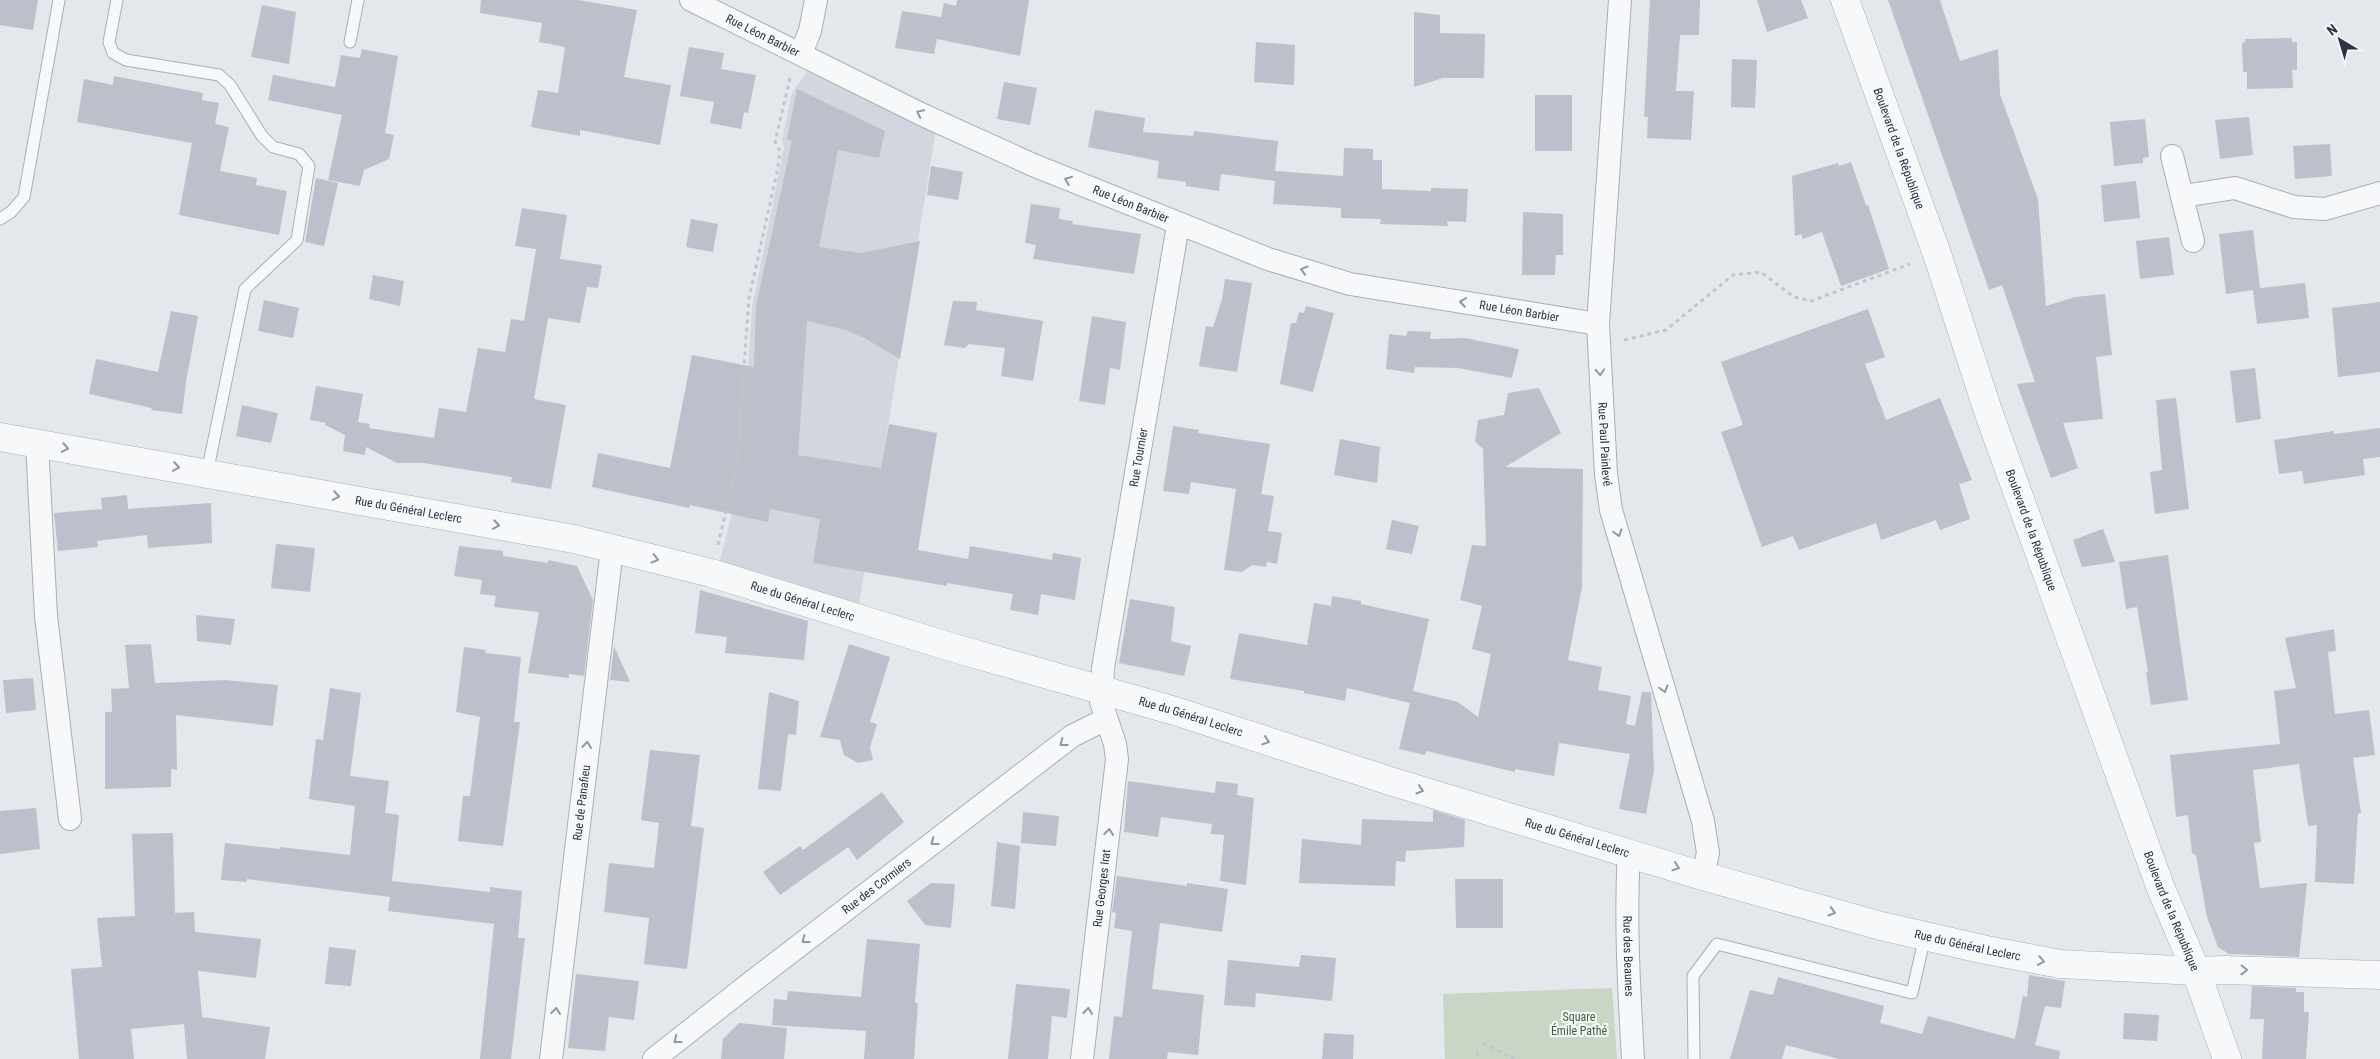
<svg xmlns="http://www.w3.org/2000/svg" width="2380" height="1059" font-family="'Roboto Condensed',sans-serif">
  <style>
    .built { fill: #d2d6de }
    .green { fill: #c9d6c5 }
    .building { fill: #bbc0ca }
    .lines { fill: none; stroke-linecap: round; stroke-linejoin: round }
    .service-casing { stroke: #a9aeb7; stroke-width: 13 }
    .minor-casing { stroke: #a9aeb7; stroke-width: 24 }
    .tertiary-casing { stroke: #a9aeb7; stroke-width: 29 }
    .path { stroke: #c2c5cb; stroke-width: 3; stroke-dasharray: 4 4; stroke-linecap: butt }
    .service { stroke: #f7f8fa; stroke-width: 11 }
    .minor { stroke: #f7f8fa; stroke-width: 22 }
    .tertiary { stroke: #f7f8fa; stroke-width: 28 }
    .oneway { stroke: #9196a0 }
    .labels { text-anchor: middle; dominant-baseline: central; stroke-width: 4.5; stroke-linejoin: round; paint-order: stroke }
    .street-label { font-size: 12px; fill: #2b3445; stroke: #f4f6f9 }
    .park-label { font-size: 12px; fill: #3f6138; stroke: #f4f6f9 }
  </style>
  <rect width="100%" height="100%" fill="#e4e7ec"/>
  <!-- built -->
  <polygon class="built" points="809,69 936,129 859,605 718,568 732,513 743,447 752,308 784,147 782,140 792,93"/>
  <!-- green -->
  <polygon class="green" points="1612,988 1617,1059 1445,1059 1443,994"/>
  <!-- building -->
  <g class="building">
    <polygon points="0,0 38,0 33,30 0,25"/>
    <polygon points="481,0 579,0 637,10 624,77 671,85 660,145 580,130 580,136 531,127 538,90 558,93 565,47 539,42 542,23 480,13"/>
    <polygon points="957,0 1029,0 1020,56 937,39 934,54 895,48 902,11 941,17 944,3 956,6"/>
    <polygon points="1650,0 1700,0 1699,35 1680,35 1676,91 1694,91 1691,140 1647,138 1648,117 1644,117"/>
    <polygon points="1757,0 1801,0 1808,18 1767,32"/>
    <polygon points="1888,0 1940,0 1960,61 1998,49 2000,94 2038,199 2046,306 2075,297 2105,294 2112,355 2096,357 2103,419 2063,423 2078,468 2051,478 2017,384 2035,382 2002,285 1989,290"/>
    <polygon points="262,5 296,12 289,64 251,57"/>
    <polygon points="1414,12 1440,15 1440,33 1485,34 1484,78 1443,78 1414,87"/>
    <polygon points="2292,38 2292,42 2297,42 2297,70 2292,70 2293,88 2247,89 2247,72 2243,72 2242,43 2245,42 2245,39"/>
    <polygon points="1256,42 1295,45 1294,85 1254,82"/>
    <polygon points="689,47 724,53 721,69 756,75 748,113 744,112 741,129 710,123 714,102 680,96"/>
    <polygon points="362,49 398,56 385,133 394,135 389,159 364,170 360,186 328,180 342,115 268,100 273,75 335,87 341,55 360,58"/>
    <polygon points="1732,59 1757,60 1755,108 1731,107"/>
    <polygon points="114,76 203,93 202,100 219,103 215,124 229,127 220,171 257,178 256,185 287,191 279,235 179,215 192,143 77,122 84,79 113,85"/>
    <polygon points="1004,82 1037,88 1030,125 997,119"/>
    <polygon points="797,89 885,131 879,158 838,150 819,247 861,253 920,241 900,359 866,339 846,330 807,321 798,455 881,468 889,424 937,433 918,550 968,559 970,546 1052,560 1053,553 1081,558 1075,600 1041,594 1038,615 1010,610 1013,594 947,583 947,586 813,563 820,519 770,509 768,522 690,505 689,508 592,487 598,453 670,468 692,355 754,367 756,306 792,141 787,139"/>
    <rect x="1535" y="95" width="37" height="56"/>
    <polygon points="1095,110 1145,118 1143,132 1193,136 1194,131 1278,141 1275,171 1343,176 1344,148 1373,149 1373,160 1382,160 1382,189 1431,191 1431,188 1468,189 1466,222 1447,221 1448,226 1380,224 1381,219 1341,218 1341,208 1273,204 1275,181 1221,174 1219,191 1186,186 1186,182 1157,178 1159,161 1088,147"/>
    <polygon points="2249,117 2253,155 2220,159 2215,120"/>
    <polygon points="2145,119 2149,157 2143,158 2143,163 2114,166 2110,122"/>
    <polygon points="2330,144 2332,176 2295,179 2293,146"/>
    <polygon points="1851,162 1866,205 1868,205 1872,217 1889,269 1841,286 1822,232 1803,239 1801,234 1795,236 1792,176 1838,163 1839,166"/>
    <polygon points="931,166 963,172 958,200 927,195"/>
    <polygon points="316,178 338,183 324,246 305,242"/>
    <polygon points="2136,181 2140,218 2104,222 2101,185"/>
    <polygon points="1031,204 1060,208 1059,219 1073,221 1072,224 1141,234 1134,274 1033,259 1036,245 1025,243"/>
    <polygon points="522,208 567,215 560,259 602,265 598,288 587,287 580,323 548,318 534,399 566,405 551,489 511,482 512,477 424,463 397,463 366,447 365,455 343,451 345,435 325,425 326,423 310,420 316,386 363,394 358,422 370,424 369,428 434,438 439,408 466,412 478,348 505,352 511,319 524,321 536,249 515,246"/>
    <polygon points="1523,212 1563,214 1563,255 1556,255 1555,275 1522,275"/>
    <polygon points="691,219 718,224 713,252 686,247"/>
    <polygon points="2253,230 2260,288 2305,283 2309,318 2257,324 2253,290 2226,294 2219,234"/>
    <polygon points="2169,237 2174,275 2140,279 2136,241"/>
    <polygon points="373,275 404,281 400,306 369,299"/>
    <polygon points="1225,279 1252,283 1237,372 1199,366 1206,326 1213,327 1222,299"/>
    <polygon points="264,300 299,308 293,338 258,331"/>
    <polygon points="953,301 977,302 976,310 1043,321 1033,381 1001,376 1005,348 969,344 964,348 944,345"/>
    <polygon points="2380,302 2380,372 2338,377 2332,308"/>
    <polygon points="1306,306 1334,313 1313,392 1280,384 1291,323 1296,323 1299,312 1304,313"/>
    <polygon points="1868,309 1885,357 1865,364 1886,420 1940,398 1972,480 1959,484 1970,519 1940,530 1936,520 1881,540 1876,523 1799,550 1793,536 1762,547 1721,432 1743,425 1721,362"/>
    <polygon points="171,311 198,316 186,382 182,414 151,410 152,408 89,394 96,359 158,372"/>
    <polygon points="1092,316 1126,322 1120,370 1110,368 1105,405 1079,401"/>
    <polygon points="1408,331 1431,332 1430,339 1465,338 1519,349 1512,378 1458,368 1415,367 1414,373 1386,369 1389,334 1406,336"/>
    <polygon points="2255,368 2261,419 2236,423 2230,371"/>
    <polygon points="1539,388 1561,433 1505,467 1583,469 1582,587 1568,660 1602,667 1598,690 1631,696 1626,724 1635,726 1642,692 1651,692 1654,770 1646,814 1619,809 1630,754 1559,743 1554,776 1515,769 1515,772 1426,751 1425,755 1399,749 1410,703 1347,688 1345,701 1304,693 1304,691 1230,679 1239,633 1307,645 1314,603 1331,606 1332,596 1361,601 1361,604 1429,619 1413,691 1458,702 1478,717 1491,654 1472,649 1482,606 1460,600 1472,545 1486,546 1483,449 1475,441 1478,420 1504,415 1508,393"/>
    <polygon points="2176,398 2189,509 2155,514 2150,472 2162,470 2156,400"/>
    <polygon points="242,405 278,413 271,443 236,436"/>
    <polygon points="1173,426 1199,430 1198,433 1270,444 1261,494 1274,496 1268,531 1282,533 1277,564 1267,562 1266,567 1252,565 1242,572 1224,570 1236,489 1191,482 1189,494 1163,491"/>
    <polygon points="2380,428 2380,457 2363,459 2365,475 2304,484 2302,471 2279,474 2274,440 2334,431 2334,434"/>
    <polygon points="1340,439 1380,447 1377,483 1334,475"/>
    <polygon points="127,495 128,509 211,503 212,543 148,548 147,535 97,541 98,547 58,551 54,513 102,509 101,498"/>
    <polygon points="1392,520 1419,526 1412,554 1386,549"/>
    <polygon points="2103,529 2115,562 2082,567 2073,540"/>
    <polygon points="276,544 315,548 310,592 271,588"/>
    <polygon points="459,546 503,551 503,556 548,563 548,560 577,566 593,600 584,676 569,674 569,678 528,673 539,612 494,607 496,596 480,594 482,580 454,576"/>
    <polygon points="2168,555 2188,700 2151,705 2146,672 2148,672 2137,607 2126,609 2119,562"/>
    <polygon points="700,590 808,621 804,660 725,653 727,637 695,633"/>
    <polygon points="1130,599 1175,607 1171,641 1191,646 1184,676 1119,663"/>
    <polygon points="196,615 235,619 231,645 197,641"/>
    <polygon points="2334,629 2336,651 2328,652 2335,714 2369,710 2375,755 2353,758 2361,813 2358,813 2354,884 2315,882 2317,825 2308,826 2299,764 2253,770 2261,842 2254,843 2260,888 2307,883 2299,957 2229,954 2218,947 2207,917 2196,855 2192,853 2188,815 2176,817 2170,755 2280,744 2274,691 2296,688 2285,638"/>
    <polygon points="151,644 155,683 225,680 278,685 273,726 176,715 177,770 171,769 171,787 105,789 105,712 112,712 111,689 129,688 125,645"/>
    <polygon points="849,644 890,657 870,722 877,724 870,747 873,760 858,763 844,755 840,740 820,737"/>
    <polygon points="614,646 630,682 610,680"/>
    <polygon points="464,647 486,650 485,653 521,657 514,722 520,722 503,846 458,841 463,796 470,796 480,717 456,712"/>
    <polygon points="33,678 36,710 6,713 3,680"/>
    <polygon points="330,688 361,693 350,776 389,781 385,813 399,815 392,881 490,892 490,887 522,891 518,938 525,938 511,1059 480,1059 494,924 388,911 390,897 247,879 247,882 221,880 225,843 280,849 280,847 350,855 355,806 309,799 316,739 323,740"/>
    <polygon points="769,692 799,701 796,735 788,734 781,791 758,789"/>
    <polygon points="650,750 700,755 691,826 704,828 687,969 644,964 649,918 604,912 609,863 654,868 659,823 641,820"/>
    <polygon points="1128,781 1215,793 1216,781 1238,784 1237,795 1254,798 1246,885 1220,881 1224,835 1211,834 1212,824 1161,817 1158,837 1124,832"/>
    <polygon points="882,792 904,822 857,860 848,847 780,895 763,872 800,846 803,850"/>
    <polygon points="36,808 40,849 0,854 0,811"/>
    <polygon points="1433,810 1465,820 1464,847 1406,851 1405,862 1396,861 1395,886 1299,883 1302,839 1361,845 1362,819 1433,822"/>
    <polygon points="1023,812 1059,816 1056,846 1021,843"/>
    <polygon points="173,833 175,913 194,912 195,932 261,939 256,978 198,971 202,1017 270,1027 265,1059 187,1059 184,1024 131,1029 134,1059 79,1059 71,969 102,967 97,918 135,916 132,834"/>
    <polygon points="997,842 1020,846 1015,909 991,906"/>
    <polygon points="1117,876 1187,886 1187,883 1228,889 1222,932 1160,923 1152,989 1204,995 1198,1055 1168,1052 1167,1059 1109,1059 1114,1016 1122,1017 1132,931 1114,928 1116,913 1112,912"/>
    <polygon points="1455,879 1503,879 1503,928 1456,928"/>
    <polygon points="931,883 955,884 951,928 925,925 907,901"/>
    <polygon points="867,939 920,944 915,1003 918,1003 914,1059 864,1059 866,1031 772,1025 774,999 787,1000 788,991 861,997"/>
    <polygon points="329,947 356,950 351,986 325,984"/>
    <polygon points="1301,955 1336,958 1332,1001 1256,993 1255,1007 1224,1005 1228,960 1299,967"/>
    <polygon points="576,974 639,981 634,1020 609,1017 605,1051 568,1048"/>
    <polygon points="2029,975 2065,981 2061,1008 2045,1006 2035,1045 2060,1051 2059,1059 1839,1059 1786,1045 1782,1059 1730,1059 1750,990 1773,995 1778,977 1884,1006 1880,1023 1922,1034 1928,1016 2015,1039 2023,996 2027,997"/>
    <polygon points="1016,984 1070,989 1067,1018 1052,1016 1048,1059 1008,1059"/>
    <polygon points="2252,986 2296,988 2296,992 2304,992 2304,1012 2309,1012 2306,1059 2262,1059 2264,1019 2250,1019"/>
    <polygon points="2124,1013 2159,1015 2157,1041 2123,1039"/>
    <polygon points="739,1023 787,1028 784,1059 721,1059 723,1039"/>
    <polygon points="1324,1033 1354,1035 1353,1059 1322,1059"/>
  </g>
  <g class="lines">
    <!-- service casing -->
    <g class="service-casing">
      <g id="service">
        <polyline points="117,0 109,42 113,53 126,60 219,75 230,85 262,136 273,147 299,154 309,166 297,240 245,289 207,473"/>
        <polyline points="350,42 358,0"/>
        <polyline points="0,219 11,212 24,197 59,0"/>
        <polyline points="1694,1059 1693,976 1717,944 1912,993 1925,936"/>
      </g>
    </g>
    <!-- minor casing -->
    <g class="minor-casing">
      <g id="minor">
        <path id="s1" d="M691,0L923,115L1033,165L1268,259L1350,284L1598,324"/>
        <path id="s2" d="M1620,0L1598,324L1606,474L1611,510L1703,821L1708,853L1703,876"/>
        <polyline points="801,53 810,31 816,0"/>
        <polyline points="2172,156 2193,241"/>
        <polyline points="2183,196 2235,188 2294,207 2325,209 2380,193"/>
        <polyline points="37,443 46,616 70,819"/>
        <path id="s3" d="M1629,852C1625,921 1629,990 1633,1059"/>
        <path id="s4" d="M551,1059L612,549"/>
        <path id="s5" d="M654,1059L753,981L1072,736L1106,719"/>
        <path id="s6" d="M1082,1059L1117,759L1115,744L1101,702L1103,668L1178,225"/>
      </g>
    </g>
    <!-- tertiary casing -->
    <g class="tertiary-casing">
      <g id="tertiary">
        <path id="s7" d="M1845,0L1937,254L1988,411L2160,886L2196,971L2227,1059"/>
        <path id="s8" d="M0,437L574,539L711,573L954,648L1175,711L1390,781L1703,876L1881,926L1986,950L2060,964L2196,971L2225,970L2380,975"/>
      </g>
    </g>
    <!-- path -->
    <g class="path">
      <polyline points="1624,340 1666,330 1733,275 1761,272 1794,297 1811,301 1910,264"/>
      <polyline points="718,545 737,463 749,298 777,172 780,151 775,142 790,78"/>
      <polyline points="1483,1043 1514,1059"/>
      <polyline points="1477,1052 1479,1059"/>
    </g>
    <!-- service -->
    <use href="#service" class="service"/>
    <!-- minor -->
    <use href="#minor" class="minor"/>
    <!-- tertiary -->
    <use href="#tertiary" class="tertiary"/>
  </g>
  <!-- one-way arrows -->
  <defs><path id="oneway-chevron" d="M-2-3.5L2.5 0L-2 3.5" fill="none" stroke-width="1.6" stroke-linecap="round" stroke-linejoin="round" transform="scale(1.25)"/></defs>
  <g class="oneway">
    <use href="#oneway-chevron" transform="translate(920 113) rotate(-154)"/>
    <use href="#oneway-chevron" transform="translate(1068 180) rotate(-158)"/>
    <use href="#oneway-chevron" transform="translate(1304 270) rotate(-163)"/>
    <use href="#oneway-chevron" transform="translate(1463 302) rotate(-171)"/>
    <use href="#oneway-chevron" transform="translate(1600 372) rotate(87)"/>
    <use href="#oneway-chevron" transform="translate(65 448) rotate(10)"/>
    <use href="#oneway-chevron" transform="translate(176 467) rotate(10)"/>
    <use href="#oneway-chevron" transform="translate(336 496) rotate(10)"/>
    <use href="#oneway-chevron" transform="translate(496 525) rotate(10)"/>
    <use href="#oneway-chevron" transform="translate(1618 533) rotate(74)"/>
    <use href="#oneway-chevron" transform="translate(655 559) rotate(14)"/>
    <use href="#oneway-chevron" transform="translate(1664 689) rotate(74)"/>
    <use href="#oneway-chevron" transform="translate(1266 741) rotate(18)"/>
    <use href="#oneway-chevron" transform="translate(1063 743) rotate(143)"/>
    <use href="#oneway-chevron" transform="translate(587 745) rotate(-83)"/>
    <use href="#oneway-chevron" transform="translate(1420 790) rotate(17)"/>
    <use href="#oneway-chevron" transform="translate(1109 832) rotate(-83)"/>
    <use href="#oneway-chevron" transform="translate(934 842) rotate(143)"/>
    <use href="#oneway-chevron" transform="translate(1676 867) rotate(18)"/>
    <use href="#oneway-chevron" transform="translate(1832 912) rotate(16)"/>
    <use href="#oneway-chevron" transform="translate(805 940) rotate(143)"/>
    <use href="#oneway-chevron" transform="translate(2041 961) rotate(11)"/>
    <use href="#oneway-chevron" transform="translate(2244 970) rotate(1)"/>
    <use href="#oneway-chevron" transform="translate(556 1011) rotate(-83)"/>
    <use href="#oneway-chevron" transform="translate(1088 1011) rotate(-83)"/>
    <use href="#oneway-chevron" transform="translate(677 1040) rotate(142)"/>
  </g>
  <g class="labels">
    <!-- street labels -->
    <g class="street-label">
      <text stroke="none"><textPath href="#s1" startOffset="80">Rue Léon Barbier</textPath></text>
      <text stroke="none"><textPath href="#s7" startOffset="158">Boulevard de la République</textPath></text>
      <text stroke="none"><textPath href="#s1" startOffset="485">Rue Léon Barbier</textPath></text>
      <text stroke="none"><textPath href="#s1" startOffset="890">Rue Léon Barbier</textPath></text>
      <text stroke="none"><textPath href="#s2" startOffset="445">Rue Paul Painlevé</textPath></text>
      <text stroke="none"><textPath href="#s6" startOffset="609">Rue Tournier</textPath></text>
      <text stroke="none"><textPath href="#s8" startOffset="415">Rue du Général Leclerc</textPath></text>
      <text stroke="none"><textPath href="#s7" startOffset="562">Boulevard de la République</textPath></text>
      <text stroke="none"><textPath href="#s8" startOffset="820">Rue du Général Leclerc</textPath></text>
      <text stroke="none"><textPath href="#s8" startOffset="1225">Rue du Général Leclerc</textPath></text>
      <text stroke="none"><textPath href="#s4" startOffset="258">Rue de Panafieu</textPath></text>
      <text stroke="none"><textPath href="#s8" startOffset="1630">Rue du Général Leclerc</textPath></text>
      <text stroke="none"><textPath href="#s5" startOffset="282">Rue des Cormiers</textPath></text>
      <text stroke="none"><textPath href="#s6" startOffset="172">Rue Georges Irat</textPath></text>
      <text stroke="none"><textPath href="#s7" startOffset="968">Boulevard de la République</textPath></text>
      <text stroke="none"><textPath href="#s8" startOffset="2035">Rue du Général Leclerc</textPath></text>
      <text stroke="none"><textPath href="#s3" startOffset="104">Rue des Beaunes</textPath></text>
    </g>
    <!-- park labels -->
    <g class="park-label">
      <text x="1579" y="1017">Square<tspan x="1579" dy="14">Émile Pathé</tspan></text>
    </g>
  </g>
  <!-- north arrow -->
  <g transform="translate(2340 40) rotate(322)" stroke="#f4f6f9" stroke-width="4" paint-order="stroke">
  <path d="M0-4L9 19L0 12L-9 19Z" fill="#2b3445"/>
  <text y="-8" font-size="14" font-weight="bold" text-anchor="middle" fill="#2b3445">N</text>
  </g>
</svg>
